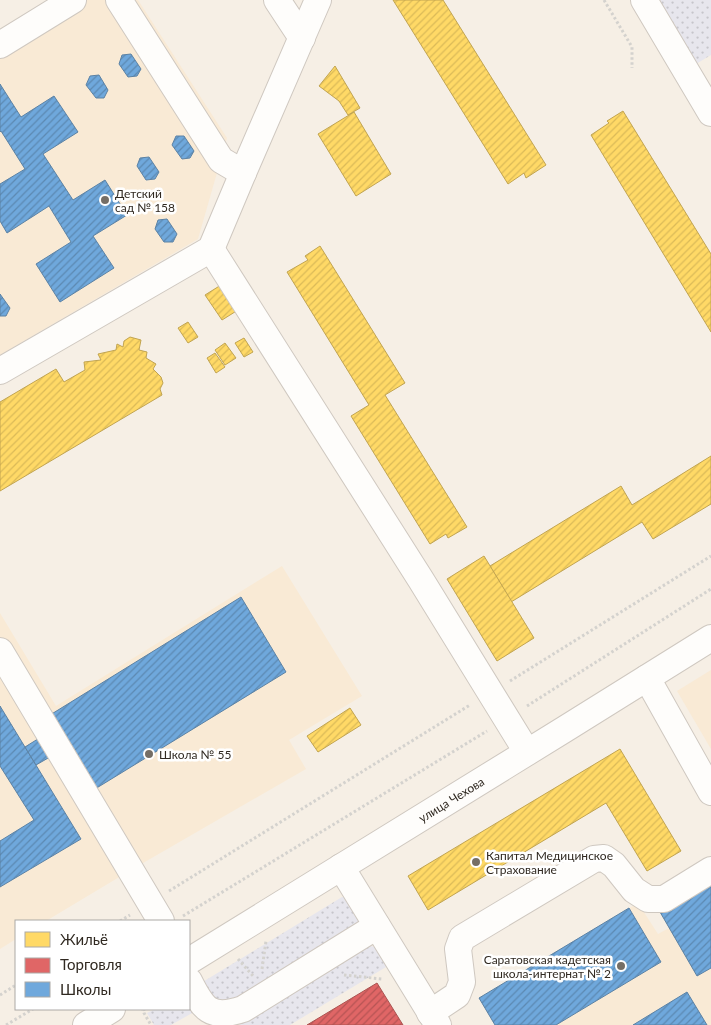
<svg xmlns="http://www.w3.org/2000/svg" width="711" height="1025" font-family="Lato,sans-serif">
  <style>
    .built { fill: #f9ead5 }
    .grass { fill: url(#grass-dots) }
    .homes { fill: url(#homes-hatch); stroke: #c1a451 }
    .shops { fill: url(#shops-hatch); stroke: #ab5451 }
    .schools { fill: url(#schools-hatch); stroke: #5c82a4 }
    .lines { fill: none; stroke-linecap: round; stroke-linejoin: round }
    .minor-casing { stroke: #cfc8c0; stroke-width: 28 }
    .path { stroke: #d4d2ce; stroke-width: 3; stroke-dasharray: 2.5 2.5; stroke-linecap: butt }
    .minor { stroke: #fefdfb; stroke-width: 26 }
    .poi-dot { fill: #756e66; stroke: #fff; stroke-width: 2 }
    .labels { text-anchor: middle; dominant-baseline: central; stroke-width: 5; stroke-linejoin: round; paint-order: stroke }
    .poi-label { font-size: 12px; fill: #302921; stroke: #fff; text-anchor: start }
    .street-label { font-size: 12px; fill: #302921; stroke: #fff }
  </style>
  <defs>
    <pattern id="grass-dots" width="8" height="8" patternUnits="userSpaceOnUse" patternTransform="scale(1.25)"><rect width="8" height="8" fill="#e7e6ed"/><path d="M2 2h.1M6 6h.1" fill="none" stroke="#c6c5cb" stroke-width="1.8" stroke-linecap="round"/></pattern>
    <pattern id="homes-hatch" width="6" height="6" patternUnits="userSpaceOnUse" patternTransform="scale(1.25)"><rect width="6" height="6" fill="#ffd966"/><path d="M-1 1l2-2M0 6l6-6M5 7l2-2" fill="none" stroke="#dbba58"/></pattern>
    <pattern id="shops-hatch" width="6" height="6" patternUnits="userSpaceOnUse" patternTransform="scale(1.25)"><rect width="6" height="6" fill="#e06666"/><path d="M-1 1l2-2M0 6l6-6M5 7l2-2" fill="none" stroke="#b65454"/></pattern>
    <pattern id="schools-hatch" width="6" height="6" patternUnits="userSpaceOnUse" patternTransform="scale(1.25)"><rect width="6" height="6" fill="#6fa8dc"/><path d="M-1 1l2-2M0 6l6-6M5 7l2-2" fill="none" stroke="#5c89b2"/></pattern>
  </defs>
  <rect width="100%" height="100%" fill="#f6efe5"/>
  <!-- built -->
  <g class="built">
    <polygon points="58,0 138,0 227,138 198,239 0,355 0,33"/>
    <polygon points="282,566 362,696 289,740 306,769 131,870 46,921 16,921 16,939 0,949 0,613 56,706"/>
    <polygon points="711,670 711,749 677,691"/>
    <polygon points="711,883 711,1025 495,1025 479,998 638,903 658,934 669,928 660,912"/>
  </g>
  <!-- grass -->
  <g class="grass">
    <polygon points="657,0 711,0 711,55 696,64"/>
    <path d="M342,897H347L359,920L358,923L236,998C214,1003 214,1000 201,983Z"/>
    <path d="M364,946C381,945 381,952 391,964L290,1025H239Z"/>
    <polygon points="189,1002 194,1012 171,1025 154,1025 147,1013 155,1009 189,1009"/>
  </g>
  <!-- homes -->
  <g class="homes">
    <polygon points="393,0 443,0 546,165 526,178 524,173 508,184"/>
    <polygon points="335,66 360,108 348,115 339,101 319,86"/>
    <polygon points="623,111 711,254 711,332 591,135 609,123 607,121"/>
    <polygon points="354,112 391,174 356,196 318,134"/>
    <polygon points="320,246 405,383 385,395 467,527 448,538 446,534 430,544 351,416 369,405 287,272 308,260 305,256"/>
    <polygon points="221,285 238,310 222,320 205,295"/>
    <polygon points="188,322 198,337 188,343 178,328"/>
    <polygon points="130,337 141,340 139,350 147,352 146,358 156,364 153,369 161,377 163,383 160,389 162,395 0,491 0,402 56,369 64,382 85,370 84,362 101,360 98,354 116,350 117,344 123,347 124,341"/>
    <polygon points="244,338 253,352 244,357 235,343"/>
    <polygon points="225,343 236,358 225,365 215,350"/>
    <polygon points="215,353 225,367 216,373 207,358"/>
    <polygon points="711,456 711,504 653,539 642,522 511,602 490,566 621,486 632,505"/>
    <polygon points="484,556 534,638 497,661 447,579"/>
    <polygon points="350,708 361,725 318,752 307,736"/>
    <polygon points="620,749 681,851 647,871 606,803 428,910 408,876"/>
  </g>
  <!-- shops -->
  <polygon class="shops" points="377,983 403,1025 307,1025"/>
  <!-- schools -->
  <g class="schools">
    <polygon points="131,54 141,69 137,76 128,77 119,64 122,55"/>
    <polygon points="99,75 108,90 104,98 96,98 86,85 90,76"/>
    <polygon points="0,84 21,117 54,96 78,132 43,154 73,200 105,180 127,215 93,236 114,268 60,302 36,264 71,242 49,206 7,233 0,221 0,184 25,169 1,131 0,132"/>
    <polygon points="176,136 184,136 194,151 190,158 182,159 172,145"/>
    <polygon points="149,157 159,172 155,179 146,180 137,166 140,158"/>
    <polygon points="167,219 177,234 173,242 164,242 155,229 158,220"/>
    <polygon points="0,294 10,308 6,316 0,316"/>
    <polygon points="241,597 286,672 95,789 50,715"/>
    <polygon points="0,706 81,839 0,887 0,841 34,820 0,766"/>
    <polygon points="57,727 69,746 36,765 25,747"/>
    <polygon points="711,883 711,968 697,976 660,912"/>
    <polygon points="629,908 661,962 556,1025 495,1025 479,998"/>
    <polygon points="687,992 707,1025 633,1025"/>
  </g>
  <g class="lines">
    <!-- minor casing -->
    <g class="minor-casing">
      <g id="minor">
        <polyline points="119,0 221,160 243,173"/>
        <polyline points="277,0 302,38"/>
        <polyline points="644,0 711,113"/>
        <polyline points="0,45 73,0"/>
        <polyline points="211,249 421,580 527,752"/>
        <polyline points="0,371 211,249 243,173 318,0"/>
        <polyline points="0,651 161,921"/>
        <polyline points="647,678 711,792"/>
        <polyline points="341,867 438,1025"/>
        <path id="s1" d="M189,961L565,729L711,638"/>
        <path d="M189,981C203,1009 210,1020 243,1009L377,926"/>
        <polyline points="430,1013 457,995 462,982 458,949 462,938 594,859 604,858 614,865 634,890 648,899 664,899 711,870"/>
        <polyline points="86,1025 112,1009"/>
      </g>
    </g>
    <!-- path -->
    <g class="path">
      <polyline points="604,0 632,47 632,68"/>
      <polyline points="510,681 711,556"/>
      <polyline points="527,706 711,589"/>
      <polyline points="169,891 470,705"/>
      <polyline points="183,916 487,731"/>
      <polyline points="120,921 130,915"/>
      <polyline points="238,959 254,977"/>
      <polyline points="262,969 266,941"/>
      <polyline points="344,975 382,979"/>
      <polyline points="0,995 16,985"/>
      <polyline points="145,1009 143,1010 144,1013 151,1025"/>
      <polyline points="6,1025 33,1009"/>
    </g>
    <!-- minor -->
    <use href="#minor" class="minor"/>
  </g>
  <!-- markers -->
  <g class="poi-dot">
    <circle cx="105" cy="200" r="5"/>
    <circle cx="149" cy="754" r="5"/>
    <circle cx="476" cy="862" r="5"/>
    <circle cx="621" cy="966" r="5"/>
  </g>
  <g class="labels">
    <!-- poi labels -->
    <g class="poi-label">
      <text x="115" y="193">Детский<tspan x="115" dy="14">сад № 158</tspan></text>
      <text x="159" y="754">Школа № 55</text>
      <text x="486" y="855">Капитал Медицинское<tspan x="486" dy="14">Страхование</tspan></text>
      <text x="611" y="959" text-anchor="end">Саратовская кадетская<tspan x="611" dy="14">школа-интернат № 2</tspan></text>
    </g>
    <!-- street labels -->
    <g class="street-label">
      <text stroke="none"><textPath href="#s1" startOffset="308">улица Чехова</textPath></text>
    </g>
  </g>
  <!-- legend -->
  <rect x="15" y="920" width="175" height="90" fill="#ffffff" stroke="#aca9a6"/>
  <rect x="25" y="932" width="25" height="15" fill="#ffd966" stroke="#aca9a6"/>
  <text x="60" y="945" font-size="15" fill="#302921">Жильё</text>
  <rect x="25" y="958" width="25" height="15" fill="#e06666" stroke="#aca9a6"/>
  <text x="60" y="970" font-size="15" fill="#302921">Торговля</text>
  <rect x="25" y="982" width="25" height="15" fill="#6fa8dc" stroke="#aca9a6"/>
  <text x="60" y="995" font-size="15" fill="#302921">Школы</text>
</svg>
